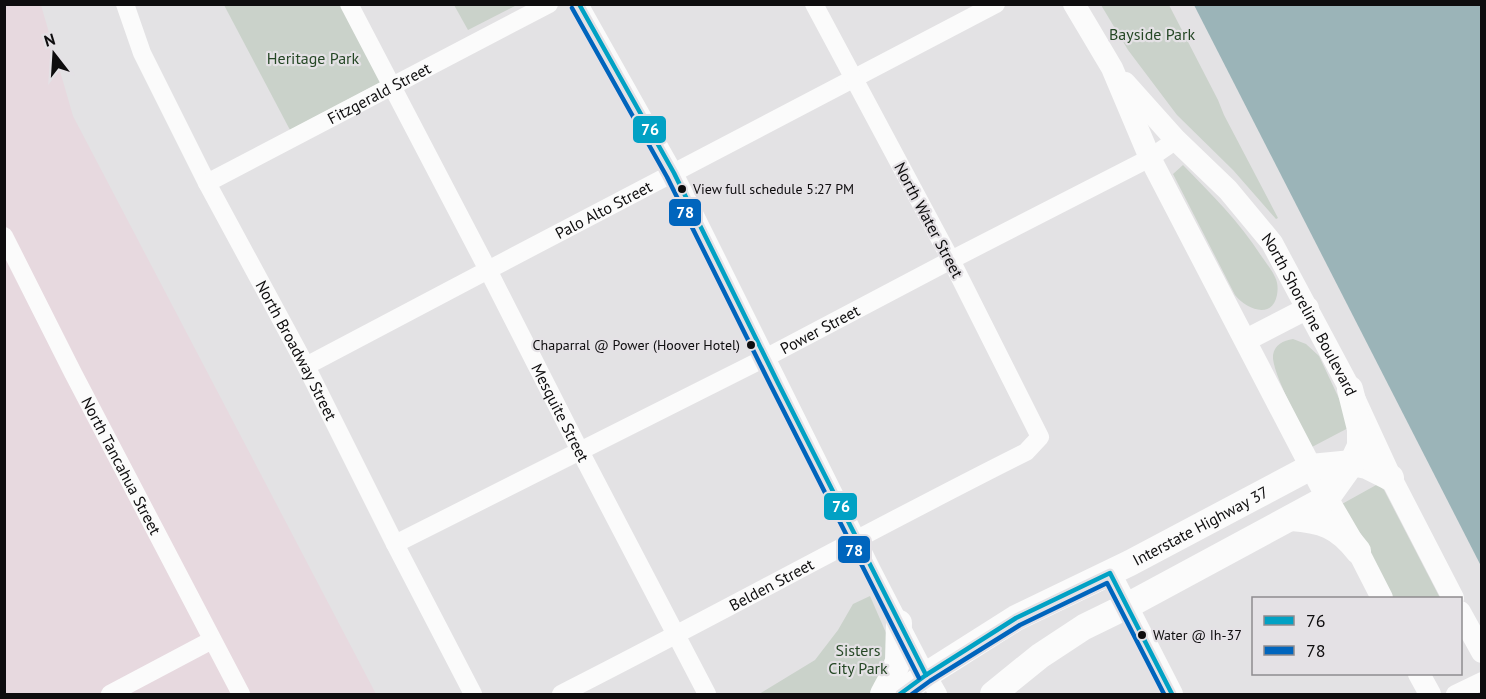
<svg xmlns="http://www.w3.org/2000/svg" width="1486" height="699" font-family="'PT Sans',sans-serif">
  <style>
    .industrial { fill: #e7d9df }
    .green { fill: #cad2ca }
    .water { fill: #9bb4b8 }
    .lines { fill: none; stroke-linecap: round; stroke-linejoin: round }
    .minor { stroke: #fbfbfb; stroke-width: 18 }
    .major { stroke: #fbfbfb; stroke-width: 22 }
    .highway { stroke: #fbfbfb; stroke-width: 26 }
    .bus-1-casing { stroke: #e4e1e5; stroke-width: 9 }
    .bus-2-casing { stroke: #e4e1e5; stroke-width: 9 }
    .bus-1 { stroke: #01a1c4; stroke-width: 4.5 }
    .bus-2 { stroke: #0065bd; stroke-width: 4.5 }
    .bus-dot { fill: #0e0d0e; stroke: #e4e1e5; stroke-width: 2 }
    .labels { text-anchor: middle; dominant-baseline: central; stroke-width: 4.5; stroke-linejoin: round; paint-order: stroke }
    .bus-label { font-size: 14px; fill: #0e0d0e; stroke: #e4e1e5; text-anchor: start }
    .park-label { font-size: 16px; fill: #254725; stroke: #e4e1e5 }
    .street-label { font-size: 16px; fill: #0e0d0e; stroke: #e4e1e5 }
    .line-badge { stroke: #e4e1e5; stroke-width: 2 }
    .badge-label { font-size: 16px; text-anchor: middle; font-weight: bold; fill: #fff }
  </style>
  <rect width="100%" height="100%" fill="#e3e2e4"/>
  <!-- industrial -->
  <polygon class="industrial" points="4,5 41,5 73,116 376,694 5,694"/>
  <!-- green -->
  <g class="green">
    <polygon points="224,5 357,5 394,75 290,130"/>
    <polygon points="454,5 517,5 468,30"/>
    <polygon points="1101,5 1169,5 1218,100 1224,115 1278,218 1276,219 1233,170 1177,115 1128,50"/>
    <path d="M1183,165C1213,196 1239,221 1262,257C1266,263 1272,270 1275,277C1278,283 1278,289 1277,295C1272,320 1246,309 1235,295L1173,174Z"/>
    <path d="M1293,339L1306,344L1319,356L1352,426L1312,447C1303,429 1271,372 1273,355C1275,344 1283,341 1293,339Z"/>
    <polygon points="1378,484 1384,490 1440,598 1391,598 1342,504"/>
    <polygon points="870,596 890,642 879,688 869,694 759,694 815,660 838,630 853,604"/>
  </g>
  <!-- water -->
  <polygon class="water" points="1194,5 1481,5 1481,566"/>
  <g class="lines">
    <!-- minor -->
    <g class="minor">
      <path id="s1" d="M125,4L142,53L207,183L306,366L395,544L473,694"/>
      <path id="s2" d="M349,4L488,270L580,451L707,694"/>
      <polyline points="579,4 674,173 873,572 919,661 938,694"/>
      <path id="s3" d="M207,183L549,4"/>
      <path id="s4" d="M4,236L73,373L241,694"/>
      <path id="s5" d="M306,366L488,270L996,4"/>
      <path id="s6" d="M395,544L765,358L951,260L1150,158L1176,140"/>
      <polyline points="110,694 212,640"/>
      <path id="s7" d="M561,694C717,615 870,530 1026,452L1040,437L951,260L814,4"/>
      <polyline points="1455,694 1482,681"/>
    </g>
    <!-- major -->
    <g class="major">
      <polyline points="1074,4 1112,68 1150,158 1327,498 1358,551 1382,598"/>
      <path id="s8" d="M1125,83L1176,140L1228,190L1272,243L1350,389L1391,478L1453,598"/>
      <polyline points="1246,340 1308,308"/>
      <polyline points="1110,573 1172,694"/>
      <polyline points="1460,612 1482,652"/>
      <polyline points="1419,674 1430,694"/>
    </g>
    <!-- highway -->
    <g class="highway">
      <path d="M1291,518C1322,520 1339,526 1358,551"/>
      <polyline points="883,694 891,679 898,661 899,623"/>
      <path id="s9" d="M900,694L926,675L1016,618L1130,563L1311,467L1352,463L1367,466L1391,478"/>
      <polyline points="993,694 1040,656 1084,627 1127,606 1327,498 1352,463 1360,446 1360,429 1350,389"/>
    </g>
    <!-- bus-1 casing -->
    <g class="bus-1-casing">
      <g id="bus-1">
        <polyline points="579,4 674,173 778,383 926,675"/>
        <polyline points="900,694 926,675 1016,618 1110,573 1172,694"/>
      </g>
    </g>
    <!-- bus-2 casing -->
    <g class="bus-2-casing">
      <g id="bus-2">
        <polyline points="572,8 667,177 771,386 919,678"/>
        <polyline points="912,694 930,681 1020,625 1107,583 1164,694"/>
      </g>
    </g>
    <!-- bus-1 -->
    <use href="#bus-1" class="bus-1"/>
    <!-- bus-2 -->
    <use href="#bus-2" class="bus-2"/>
  </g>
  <!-- markers -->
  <g class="bus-dot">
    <circle cx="682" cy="189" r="5"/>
    <circle cx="751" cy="345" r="5"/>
    <circle cx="1142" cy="635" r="5"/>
  </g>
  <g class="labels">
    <!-- bus labels -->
    <g class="bus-label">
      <text x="693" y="189">View full schedule 5:27 PM</text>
      <text x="740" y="345" text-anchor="end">Chaparral @ Power (Hoover Hotel)</text>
      <text x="1153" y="635">Water @ Ih-37</text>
    </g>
    <!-- park labels -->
    <g class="park-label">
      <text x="1152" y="34">Bayside Park</text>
      <text x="313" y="58">Heritage Park</text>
      <text x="858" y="650">Sisters<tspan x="858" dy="18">City Park</tspan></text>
    </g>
    <!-- street labels -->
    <g class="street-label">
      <text stroke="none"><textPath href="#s3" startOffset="194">Fitzgerald Street</textPath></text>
      <text stroke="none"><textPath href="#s5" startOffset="336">Palo Alto Street</textPath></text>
      <text transform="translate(929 220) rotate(62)">North Water Street</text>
      <text stroke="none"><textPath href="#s8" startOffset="298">North Shoreline Boulevard</textPath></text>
      <text stroke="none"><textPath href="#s6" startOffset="476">Power Street</textPath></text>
      <text stroke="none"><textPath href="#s1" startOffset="387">North Broadway Street</textPath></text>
      <text stroke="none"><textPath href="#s2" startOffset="460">Mesquite Street</textPath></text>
      <text stroke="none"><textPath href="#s4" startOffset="258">North Tancahua Street</textPath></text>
      <text stroke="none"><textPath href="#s9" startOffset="345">Interstate Highway 37</textPath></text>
      <text stroke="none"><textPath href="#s7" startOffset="237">Belden Street</textPath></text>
    </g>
  </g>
  <g class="line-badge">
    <rect x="632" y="115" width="35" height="29" rx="6" fill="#01a1c4"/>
    <rect x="668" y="198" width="34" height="29" rx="6" fill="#0065bd"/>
    <rect x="823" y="492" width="35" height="29" rx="6" fill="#01a1c4"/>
    <rect x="837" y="535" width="34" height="29" rx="6" fill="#0065bd"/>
  </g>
  <g class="badge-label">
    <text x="650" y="135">76</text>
    <text x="685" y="218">78</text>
    <text x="841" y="512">76</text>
    <text x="854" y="556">78</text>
  </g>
  <!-- border -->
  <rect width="1486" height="699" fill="none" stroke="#0e0d0e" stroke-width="12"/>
  <!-- legend -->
  <rect x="1252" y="597" width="210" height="78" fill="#e4e1e5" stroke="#8e8c8f" stroke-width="1.5"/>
  <rect x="1264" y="616" width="30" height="9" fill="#01a1c4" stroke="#8e8c8f" stroke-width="1.5"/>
  <text x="1306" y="627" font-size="18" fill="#0e0d0e">76</text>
  <rect x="1264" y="646" width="30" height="9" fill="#0065bd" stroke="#8e8c8f" stroke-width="1.5"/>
  <text x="1306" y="657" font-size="18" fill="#0e0d0e">78</text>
  <!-- north arrow -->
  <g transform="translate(54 54) rotate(343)" stroke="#e4e1e5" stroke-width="4.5" paint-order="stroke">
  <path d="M0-4.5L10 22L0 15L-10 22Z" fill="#0e0d0e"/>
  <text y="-9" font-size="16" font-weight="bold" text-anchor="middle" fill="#0e0d0e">N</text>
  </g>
</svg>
